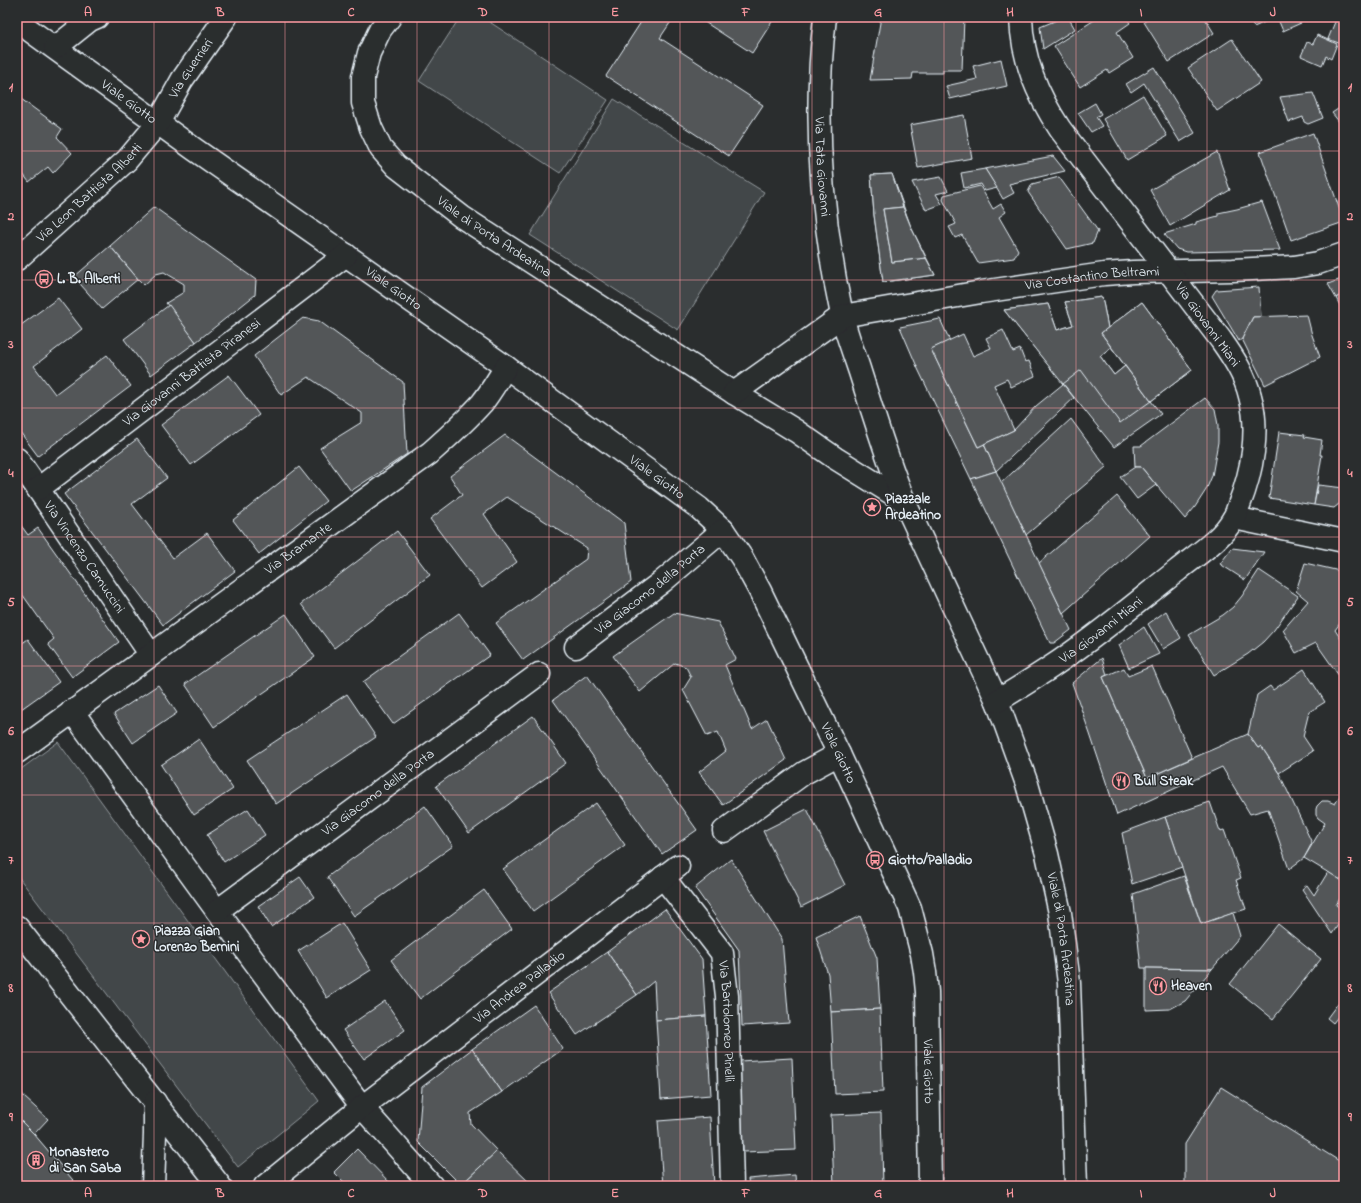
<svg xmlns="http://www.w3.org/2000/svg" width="1361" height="1203" font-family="'Indie Flower',sans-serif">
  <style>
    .green { fill: #424648; stroke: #959ca0 }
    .building { fill: #535759; stroke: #e8f1f8; fill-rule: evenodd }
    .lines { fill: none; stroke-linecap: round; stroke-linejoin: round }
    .minor-casing { stroke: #e8f1f8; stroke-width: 25 }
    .minor { stroke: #2a2d2e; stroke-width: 22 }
    .grid { fill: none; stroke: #ff9aa2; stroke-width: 1; stroke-opacity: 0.55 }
    .labels { text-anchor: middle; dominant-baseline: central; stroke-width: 3; stroke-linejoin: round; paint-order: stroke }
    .street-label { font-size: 14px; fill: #e8f1f8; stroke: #2a2d2e }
    .poi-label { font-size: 14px; font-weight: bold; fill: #e8f1f8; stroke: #2a2d2e; text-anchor: start }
    .neatline { fill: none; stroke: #ff9aa2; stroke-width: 1.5 }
    .grid-label { font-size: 13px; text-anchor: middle; font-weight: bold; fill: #ff9aa2 }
  </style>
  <rect width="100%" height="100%" fill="#2a2d2e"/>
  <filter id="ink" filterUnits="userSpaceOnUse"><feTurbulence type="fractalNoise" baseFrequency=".025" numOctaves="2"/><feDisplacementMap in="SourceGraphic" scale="8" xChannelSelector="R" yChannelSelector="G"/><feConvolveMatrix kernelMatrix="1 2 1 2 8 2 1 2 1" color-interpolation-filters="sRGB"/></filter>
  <g filter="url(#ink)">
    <!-- green -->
    <g class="green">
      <polygon points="460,17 482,17 608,100 560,173 419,81"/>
      <polygon points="614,99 764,192 678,330 530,235"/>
      <polygon points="58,742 319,1101 238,1167 17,875 17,772"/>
    </g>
    <!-- building -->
    <g class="building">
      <polygon points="640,17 674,17 660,38 763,105 729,156 606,76 643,19"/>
      <polygon points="697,17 775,17 752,53"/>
      <polygon points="881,17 964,18 962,70 943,70 943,73 913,73 912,79 870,80"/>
      <polygon points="1064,17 1068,17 1075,29 1043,49 1040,27"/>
      <polygon points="1099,17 1126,17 1130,23 1117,32 1133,58 1109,73 1107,70 1080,87 1054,46"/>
      <polygon points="1151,17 1204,17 1214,33 1169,62 1144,22"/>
      <polygon points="1248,17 1276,17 1254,27"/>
      <polygon points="1277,17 1305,17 1299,19 1301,23 1283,31"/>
      <polygon points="1337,17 1344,17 1344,45 1328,39"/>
      <polygon points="1317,35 1337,44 1331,59 1326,56 1322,65 1301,56 1307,42 1313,44"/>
      <polygon points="1232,39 1261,82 1217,111 1188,68"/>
      <polygon points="1001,59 1007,86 950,99 946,86 977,79 973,66"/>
      <polygon points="1154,67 1195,133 1180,142 1144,83 1131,92 1126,84"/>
      <polygon points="1313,93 1323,118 1308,124 1304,122 1303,117 1289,122 1280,97"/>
      <polygon points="1143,95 1167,136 1127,160 1103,119"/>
      <polygon points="17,96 62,129 57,137 72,153 53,173 48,167 29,182 17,166"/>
      <polygon points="1095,103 1101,114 1096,117 1102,126 1091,132 1078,113"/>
      <polygon points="1344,105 1344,128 1332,113"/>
      <polygon points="964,115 972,158 918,168 910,125"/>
      <polygon points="1313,133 1344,222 1291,240 1260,152"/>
      <polygon points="1217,152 1230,190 1170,226 1150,190"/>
      <polygon points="1053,156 1065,171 1009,184 1014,193 1003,199 985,169"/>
      <polygon points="985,169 997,188 985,191 981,184 964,188 961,173"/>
      <polygon points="892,174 911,227 935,275 883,282 874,215 871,175"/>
      <polygon points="892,174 903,207 883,209 892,262 926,258 935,275 883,282 874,215 871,175"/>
      <polygon points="941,177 948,191 936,194 942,204 926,210 912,182"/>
      <polygon points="1059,177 1098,231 1093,243 1067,249 1028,192 1032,184"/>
      <polygon points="980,186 993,209 1001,204 1006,212 999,217 1018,250 1014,258 978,263 962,235 955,238 949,227 956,224 943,200 944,195"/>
      <polygon points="1262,202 1280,250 1186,252 1177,249 1164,234 1196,224 1196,222 1218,216 1218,213 1237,209"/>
      <polygon points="154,207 256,280 255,295 196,342 166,303 184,292 184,284 164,272 156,274 144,285 138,279 110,246"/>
      <polygon points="903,207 911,227 926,258 892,262 883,209"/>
      <polygon points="110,246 138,279 102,309 74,277"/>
      <polygon points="1344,278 1344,293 1336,298 1328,284"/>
      <polygon points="1259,287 1261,317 1253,317 1242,339 1239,341 1212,296 1216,290"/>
      <polygon points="1344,293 1344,313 1336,298"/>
      <path d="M1102,297L1108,328L1142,302L1192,370L1151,401L1161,414L1114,447L1004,310L1048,304L1057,330L1073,325L1065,302ZM1111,347L1125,366L1114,375L1100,356Z"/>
      <polygon points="1102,297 1108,328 1101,333 1111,347 1100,356 1114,375 1125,366 1151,401 1120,423 1081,370 1063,384 1004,310 1048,304 1057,330 1073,325 1065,302"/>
      <polygon points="58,298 82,329 34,366 55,394 107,355 131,386 38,456 17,428 17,328"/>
      <polygon points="1142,302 1192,370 1151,401 1101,333"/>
      <polygon points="169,305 196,342 151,375 124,339"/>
      <polygon points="1307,315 1312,335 1320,357 1265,385 1242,339 1253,317"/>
      <polygon points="303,318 319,321 403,382 407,454 351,491 320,448 362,422 362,413 308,377 281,395 254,356"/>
      <polygon points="940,319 950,341 931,349 978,447 984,444 996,471 971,479 918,369 900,327"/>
      <polygon points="1003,330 1013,352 1020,349 1025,362 1029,361 1035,376 1011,387 1007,379 994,385 1014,430 978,447 931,349 963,334 973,356 991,348 986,338"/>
      <polygon points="229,375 259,415 191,465 161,425"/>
      <polygon points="1063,384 1074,398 996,471 984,444 1014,430 1036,406"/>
      <polygon points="1205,398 1215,409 1218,425 1218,442 1212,476 1206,490 1195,507 1185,519 1141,467 1135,467 1134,446 1141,446"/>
      <polygon points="1071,419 1106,467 1026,535 1001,483"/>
      <polygon points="1279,432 1305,435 1304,437 1322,440 1320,455 1322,455 1314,505 1269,498"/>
      <polygon points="505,435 624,523 631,582 523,660 496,623 586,559 587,548 507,497 484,514 517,562 482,588 430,519 462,495 450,476"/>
      <polygon points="137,439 167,478 132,504 173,558 207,533 235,571 163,625 64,494"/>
      <polygon points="299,467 326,501 259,554 233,520"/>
      <polygon points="1135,467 1141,467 1156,485 1137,499 1120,477"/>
      <polygon points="996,471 1071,630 1054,643 1050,643 971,479"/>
      <polygon points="1318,485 1344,488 1344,500 1334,508 1314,505"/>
      <polygon points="1117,496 1150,536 1063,613 1039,563"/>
      <polygon points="17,520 28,535 38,528 119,642 72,677 48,644 54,639 17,587"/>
      <polygon points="397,531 430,575 334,648 301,604"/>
      <polygon points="1232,548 1264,552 1245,580 1220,564"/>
      <polygon points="1305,563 1344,572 1344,618 1335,630 1344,644 1344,683 1316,643 1296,653 1283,630 1308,601 1296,591"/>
      <polygon points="1259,570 1298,596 1274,630 1263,642 1248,654 1214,675 1189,635 1223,615 1233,607 1242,596"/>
      <polygon points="1166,611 1181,638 1163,649 1148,624"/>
      <polygon points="459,613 490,655 393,724 363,682"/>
      <polygon points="674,613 718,622 736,659 725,665 752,729 767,719 786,760 723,805 699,772 726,751 718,732 707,736 683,690 691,677 686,667 675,663 640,692 613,656"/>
      <polygon points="286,614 315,657 214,727 185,684"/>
      <polygon points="1144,627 1159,654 1129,668 1119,645"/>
      <polygon points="28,639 59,682 17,712 17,647"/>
      <polygon points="1102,658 1107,675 1103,677 1147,778 1248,734 1258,748 1261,746 1279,773 1312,843 1304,858 1289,869 1268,809 1250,814 1222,767 1117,815 1090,734 1072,683"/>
      <polygon points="1152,666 1192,758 1147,778 1103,677 1124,668 1128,676"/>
      <polygon points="1304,669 1325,702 1309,712 1303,736 1313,751 1279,773 1261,746 1258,748 1248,734 1257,695 1270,686 1273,690"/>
      <polygon points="587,675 697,830 662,854 553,700"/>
      <polygon points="158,685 177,713 133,743 114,714"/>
      <polygon points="347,694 376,737 276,804 247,760"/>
      <polygon points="533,716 566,763 469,833 436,786"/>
      <polygon points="199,739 233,789 194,815 161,765"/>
      <polygon points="1344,789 1344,882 1304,858 1325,823 1318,818 1316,815 1316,809 1317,806 1322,801 1328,801 1335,804"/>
      <polygon points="1210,802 1220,831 1224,830 1241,878 1236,880 1246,909 1201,924 1165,817"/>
      <polygon points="596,803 625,845 533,911 503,869"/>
      <polygon points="425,806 453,846 354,916 327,877"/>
      <polygon points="248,809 265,835 224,862 207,835"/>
      <polygon points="807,809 845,885 801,907 763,831"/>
      <polygon points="1165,817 1182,867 1132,884 1122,833"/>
      <polygon points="731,859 782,939 789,1023 742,1026 739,950 695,888"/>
      <polygon points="1328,872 1344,882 1344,892 1336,905 1344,911 1344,916 1332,934 1302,889 1307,885 1314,895"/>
      <polygon points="1184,876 1201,924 1233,913 1240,936 1212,969 1141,968 1133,894"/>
      <polygon points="300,877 314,897 271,927 258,906"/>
      <polygon points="484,890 512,929 420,999 391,960"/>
      <polygon points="665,909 702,959 706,1016 656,1020 654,981 637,995 607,952"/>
      <polygon points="860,916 877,958 880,1009 831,1012 828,974 816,937"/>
      <polygon points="342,923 371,970 327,998 298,951"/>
      <polygon points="1278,924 1321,959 1273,1019 1230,984"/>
      <polygon points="607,952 637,995 577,1035 548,993"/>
      <polygon points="1146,968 1212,969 1185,1001 1170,1009 1146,1010"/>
      <polygon points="1344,995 1344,1009 1333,1023 1327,1018"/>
      <polygon points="385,1001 405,1030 364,1059 343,1030"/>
      <polygon points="534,1005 563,1049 502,1092 472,1049"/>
      <polygon points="880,1009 883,1092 835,1094 831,1012"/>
      <polygon points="706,1016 711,1095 661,1099 656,1020"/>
      <polygon points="472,1049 502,1092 470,1113 471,1124 497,1151 461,1185 418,1142 422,1087"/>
      <polygon points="792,1058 796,1150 743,1152 739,1061"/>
      <polygon points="17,1087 20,1089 24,1097 48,1119 34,1134 17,1117"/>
      <polygon points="1221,1087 1344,1164 1344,1186 1185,1186 1185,1144"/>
      <polygon points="881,1113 883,1186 834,1186 831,1115"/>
      <polygon points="17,1117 34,1134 78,1186 17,1186"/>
      <polygon points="710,1117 714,1186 663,1186 658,1121"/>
      <polygon points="357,1149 392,1185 391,1186 348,1186 334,1172"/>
      <polygon points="497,1151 533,1186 462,1186 461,1185"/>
      <polygon points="795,1175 796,1186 749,1186 748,1179"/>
    </g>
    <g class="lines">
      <!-- minor casing -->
      <g class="minor-casing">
        <g id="minor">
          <path id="s1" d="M390,17L380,30L369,53L363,77V103L371,128L381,149L396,166L462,217L734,393L796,431L835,458L904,501"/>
          <path id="s2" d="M825,17C813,117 821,217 842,315C846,334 854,353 860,372C874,416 887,459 904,501L997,701L1027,784L1047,854L1060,913L1069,983L1076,1186"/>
          <path id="s3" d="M17,21L194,149L506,367L699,508L723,530L742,558L760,591L839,754L910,908L922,954L925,972L927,992L930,1186"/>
          <polyline points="55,48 90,20 97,17"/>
          <path id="s4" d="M17,259L127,160L158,123L182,80L226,17"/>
          <path id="s5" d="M734,393L842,316L981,292L1104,274L1133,272L1233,270L1294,267L1318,263L1344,254"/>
          <path id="s6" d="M17,459L38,489L151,655"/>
          <path id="s7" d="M38,489L346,255"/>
          <polyline points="1234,518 1344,541"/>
          <path id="s8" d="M576,647L663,581L723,530"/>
          <path id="s9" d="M997,701C1015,690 1033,679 1051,667C1095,638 1136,603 1178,570C1195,556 1222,539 1233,519C1236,515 1237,510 1239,505C1252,472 1260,431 1250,396C1245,375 1233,357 1221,340L1060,129C1037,94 1022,59 1021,17"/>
          <polyline points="72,711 217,911 362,1107 432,1186"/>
          <path id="s10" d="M17,752L430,453C448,437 466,421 482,403C491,392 498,379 506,367"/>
          <polyline points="724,831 804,773 839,754"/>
          <path id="s11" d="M663,877L722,953L727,996L732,1186"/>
          <path id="s12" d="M217,911L539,674"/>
          <polyline points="17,927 220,1186"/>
          <polyline points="153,1186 155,1134 155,1102"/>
          <path id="s13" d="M265,1186L362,1107L678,866"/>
        </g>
      </g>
      <!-- minor -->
      <use href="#minor" class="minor"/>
    </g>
  </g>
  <!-- grid -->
  <path class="grid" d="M154,17V1186M285,17V1186M417,17V1186M549,17V1186M680,17V1186M812,17V1186M944,17V1186M1076,17V1186M1207,17V1186M17,151H1344M17,280H1344M17,408H1344M17,537H1344M17,666H1344M17,795H1344M17,923H1344M17,1052H1344"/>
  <!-- icons -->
  <defs>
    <g id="bus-ring" transform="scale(0.9)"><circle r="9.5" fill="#2a2d2e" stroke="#ff9aa2" stroke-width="1.5"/><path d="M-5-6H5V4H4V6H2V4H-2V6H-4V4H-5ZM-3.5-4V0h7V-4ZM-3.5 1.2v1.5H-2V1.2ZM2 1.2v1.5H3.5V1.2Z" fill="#ff9aa2"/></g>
    <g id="sight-ring" transform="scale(0.9)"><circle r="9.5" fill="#2a2d2e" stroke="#ff9aa2" stroke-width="1.5"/><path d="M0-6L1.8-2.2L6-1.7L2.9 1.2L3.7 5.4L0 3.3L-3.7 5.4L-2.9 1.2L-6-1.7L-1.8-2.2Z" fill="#ff9aa2"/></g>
    <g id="restaurant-ring" transform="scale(0.9)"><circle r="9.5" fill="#2a2d2e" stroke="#ff9aa2" stroke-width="1.5"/><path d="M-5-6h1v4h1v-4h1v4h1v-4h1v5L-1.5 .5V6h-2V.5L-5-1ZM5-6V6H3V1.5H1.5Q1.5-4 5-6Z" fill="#ff9aa2"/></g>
    <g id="building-ring" transform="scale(0.9)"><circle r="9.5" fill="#2a2d2e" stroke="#ff9aa2" stroke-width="1.5"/><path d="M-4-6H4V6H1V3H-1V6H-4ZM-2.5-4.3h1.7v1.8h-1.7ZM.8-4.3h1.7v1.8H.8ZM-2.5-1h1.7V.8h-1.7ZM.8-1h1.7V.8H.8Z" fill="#ff9aa2"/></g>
  </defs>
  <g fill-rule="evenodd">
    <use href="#bus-ring" x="44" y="279"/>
    <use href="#sight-ring" x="872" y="507"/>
    <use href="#restaurant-ring" x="1121" y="781"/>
    <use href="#bus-ring" x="875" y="860"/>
    <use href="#sight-ring" x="141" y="939"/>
    <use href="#restaurant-ring" x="1158" y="986"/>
    <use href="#building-ring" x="36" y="1160"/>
  </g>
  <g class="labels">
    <!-- street labels -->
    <g class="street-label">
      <text stroke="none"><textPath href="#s4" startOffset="260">Via Guerrieri</textPath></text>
      <text stroke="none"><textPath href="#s3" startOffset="138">Viale Giotto</textPath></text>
      <text stroke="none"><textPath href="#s2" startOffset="150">Via Tata Giovanni</textPath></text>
      <text stroke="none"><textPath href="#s4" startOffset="98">Via Leon Battista Alberti</textPath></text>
      <text stroke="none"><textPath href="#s1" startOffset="286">Viale di Porta Ardeatina</textPath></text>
      <text stroke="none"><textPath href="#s5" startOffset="386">Via Costantino Beltrami</textPath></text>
      <text stroke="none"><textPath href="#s3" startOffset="462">Viale Giotto</textPath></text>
      <text transform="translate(1207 325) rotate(54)">Via Giovanni Miani</text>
      <text stroke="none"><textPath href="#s7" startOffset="193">Via Giovanni Battista Piranesi</textPath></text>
      <text stroke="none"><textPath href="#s3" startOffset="786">Viale Giotto</textPath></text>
      <text stroke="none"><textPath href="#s10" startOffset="347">Via Bramante</textPath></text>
      <text stroke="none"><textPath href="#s6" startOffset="119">Via Vincenzo Camuccini</textPath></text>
      <text stroke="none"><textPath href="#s8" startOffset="94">Via Giacomo della Porta</textPath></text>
      <text stroke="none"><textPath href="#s9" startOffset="126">Via Giovanni Miani</textPath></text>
      <text stroke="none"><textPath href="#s3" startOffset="1122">Viale Giotto</textPath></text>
      <text stroke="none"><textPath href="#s12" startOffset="200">Via Giacomo della Porta</textPath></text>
      <text stroke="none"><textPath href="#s2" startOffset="964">Viale di Porta Ardeatina</textPath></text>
      <text stroke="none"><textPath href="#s13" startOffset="323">Via Andrea Palladio</textPath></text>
      <text stroke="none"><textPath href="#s11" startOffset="165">Via Bartolomeo Pinelli</textPath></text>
      <text stroke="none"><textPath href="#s3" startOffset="1458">Viale Giotto</textPath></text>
    </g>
    <!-- poi labels -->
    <g class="poi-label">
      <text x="57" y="279">L. B. Alberti</text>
      <text x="885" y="499">Piazzale<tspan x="885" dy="16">Ardeatino</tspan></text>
      <text x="1134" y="781">Bull Steak</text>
      <text x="888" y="860">Giotto/Palladio</text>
      <text x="154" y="931">Piazza Gian<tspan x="154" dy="16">Lorenzo Bernini</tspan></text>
      <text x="1171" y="986">Heaven</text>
      <text x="49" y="1152">Monastero<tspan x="49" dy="16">di San Saba</tspan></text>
    </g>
  </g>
  <!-- margin -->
  <rect width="1361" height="1203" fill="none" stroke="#2a2d2e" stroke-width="44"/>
  <rect x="22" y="22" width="1317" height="1159" class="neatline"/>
  <g class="grid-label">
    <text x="88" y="16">A</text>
    <text x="220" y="16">B</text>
    <text x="351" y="16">C</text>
    <text x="483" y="16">D</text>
    <text x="615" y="16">E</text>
    <text x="746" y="16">F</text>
    <text x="878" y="16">G</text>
    <text x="1010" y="16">H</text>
    <text x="1141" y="16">I</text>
    <text x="1273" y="16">J</text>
    <text x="11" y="91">1</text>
    <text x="1350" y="91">1</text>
    <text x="11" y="220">2</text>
    <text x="1350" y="220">2</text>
    <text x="11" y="348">3</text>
    <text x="1350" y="348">3</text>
    <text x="11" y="477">4</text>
    <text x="1350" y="477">4</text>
    <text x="11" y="606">5</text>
    <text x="1350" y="606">5</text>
    <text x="11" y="735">6</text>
    <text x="1350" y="735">6</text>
    <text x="11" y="864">7</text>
    <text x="1350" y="864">7</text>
    <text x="11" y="992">8</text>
    <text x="1350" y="992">8</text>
    <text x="11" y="1121">9</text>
    <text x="1350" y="1121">9</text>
    <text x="88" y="1197">A</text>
    <text x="220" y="1197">B</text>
    <text x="351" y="1197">C</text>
    <text x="483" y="1197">D</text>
    <text x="615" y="1197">E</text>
    <text x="746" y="1197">F</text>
    <text x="878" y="1197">G</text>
    <text x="1010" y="1197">H</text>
    <text x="1141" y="1197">I</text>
    <text x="1273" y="1197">J</text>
  </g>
</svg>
